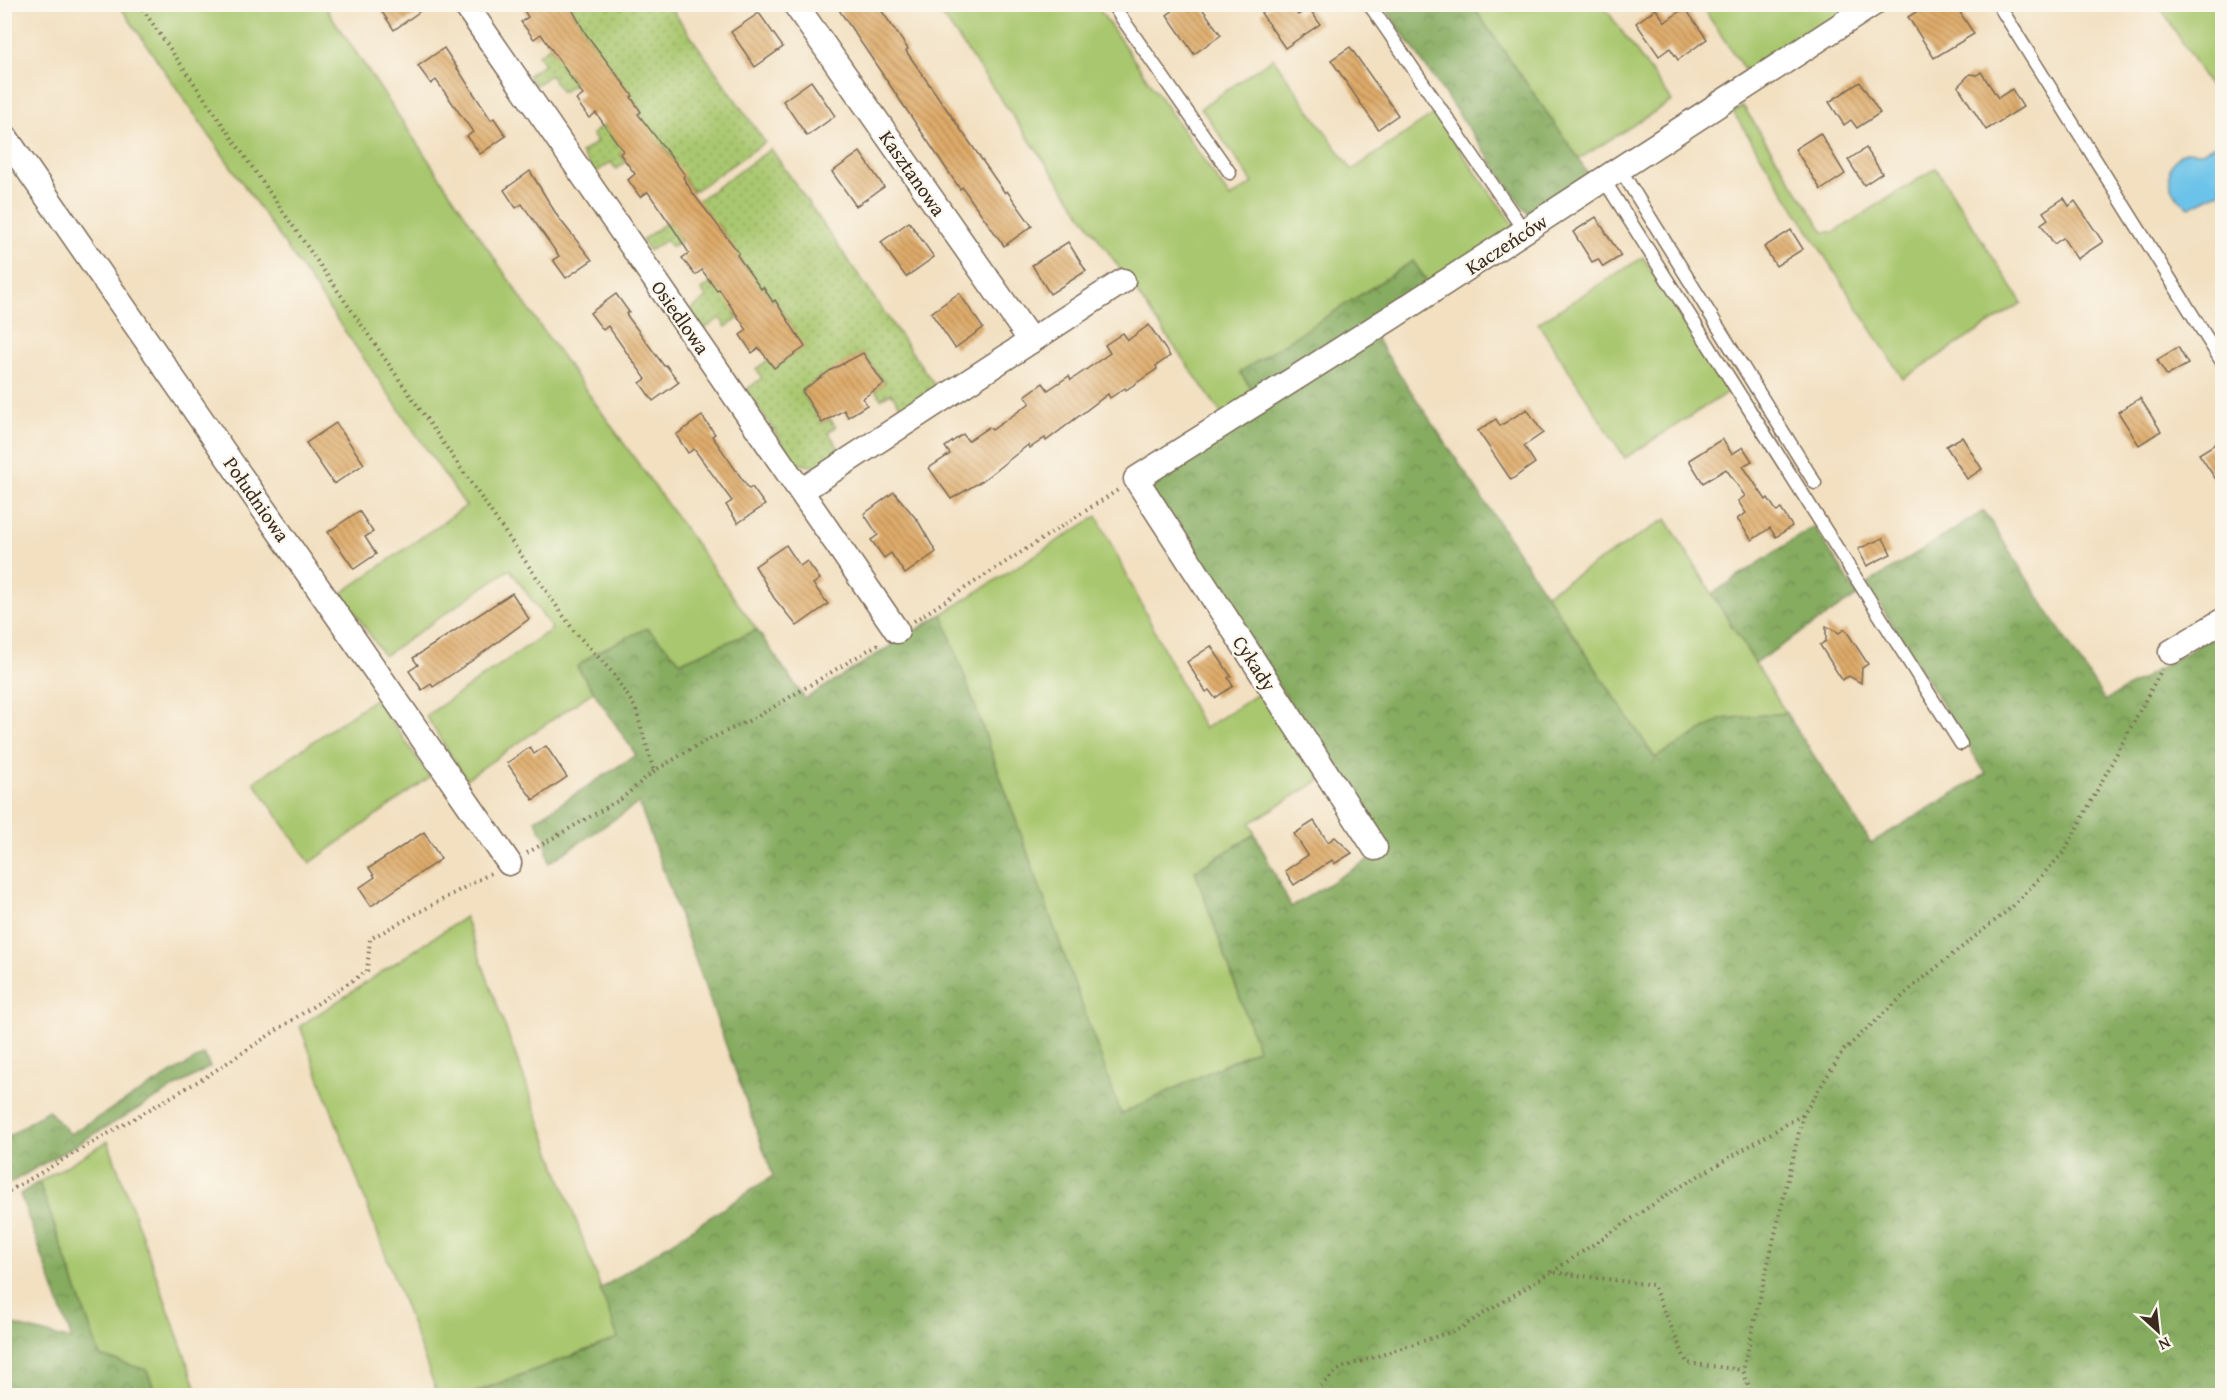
<svg xmlns="http://www.w3.org/2000/svg" width="2227" height="1400" font-family="'Gentium Book Plus',serif">
  <style>
    .grass { fill: #a9c76e; stroke: #727846; stroke-width: 1.5 }
    .forest { fill: url(#forest-crowns); stroke: #606b40; stroke-width: 1.5 }
    .park { fill: url(#park-dots); stroke: #727846; stroke-width: 1.5 }
    .water { fill: #6cc3e9; stroke: #547684; stroke-width: 1.5 }
    .building { fill: url(#building-back-hatch) }
    .lines { fill: none; stroke-linecap: round; stroke-linejoin: round }
    .service-casing { stroke: #7b6a57; stroke-width: 15 }
    .minor-casing { stroke: #7b6a57; stroke-width: 27 }
    .path { stroke: #7b6a57; stroke-width: 4; stroke-dasharray: 1.5 4.5; stroke-linecap: butt }
    .service { stroke: #fff; stroke-width: 12 }
    .minor { stroke: #fff; stroke-width: 24 }
    .labels { text-anchor: middle; dominant-baseline: central; stroke-width: 4.5; stroke-linejoin: round; paint-order: stroke }
    .street-label { font-size: 20px; fill: #3b2a1e; stroke: #fbf7ec }
  </style>
  <defs>
    <pattern id="forest-crowns" width="20" height="18" patternUnits="userSpaceOnUse" patternTransform="scale(1.5)"><rect width="20" height="18" fill="#86ac61"/><path d="M2 6a3 3 0 1 1 6 0M12 15a3 3 0 1 1 6 0" fill="none" stroke="#6f8c4f"/></pattern>
    <pattern id="park-dots" width="8" height="8" patternUnits="userSpaceOnUse" patternTransform="scale(1.5)"><rect width="8" height="8" fill="#a9c76e"/><path d="M2 2h.1M6 6h.1" fill="none" stroke="#8ba25a" stroke-width="1.8" stroke-linecap="round"/></pattern>
    <pattern id="building-back-hatch" width="6" height="6" patternUnits="userSpaceOnUse" patternTransform="scale(1.5)"><rect width="6" height="6" fill="#deab69"/><path d="M-1 5l2 2M0 0l6 6M5-1l2 2" fill="none" stroke="#b58b56"/></pattern>
  </defs>
  <rect width="100%" height="100%" fill="#fbf7ec"/>
  <filter id="ink" filterUnits="userSpaceOnUse"><feTurbulence type="fractalNoise" baseFrequency=".0167" numOctaves="2"/><feDisplacementMap in="SourceGraphic" scale="12" xChannelSelector="R" yChannelSelector="G"/><feConvolveMatrix kernelMatrix="1 2 1 2 8 2 1 2 1" color-interpolation-filters="sRGB"/></filter>
  <filter id="wash" filterUnits="userSpaceOnUse"><feTurbulence type="fractalNoise" baseFrequency=".008" numOctaves="4" result="noise"/><feDisplacementMap in="SourceGraphic" scale="24" xChannelSelector="R" yChannelSelector="G"/><feGaussianBlur stdDeviation="1.35" result="paint"/><feColorMatrix in="noise" values="0 0 0 0 0 0 0 0 0 0 0 0 0 0 0 0 0 1.4 0 .05"/><feComposite in="paint" operator="in"/></filter>
  <g filter="url(#wash)">
    <rect width="100%" height="100%" fill="#f2e0c1"/>
    <!-- grass -->
    <g class="grass">
      <polygon points="119,5 324,5 538,323 757,630 681,662 577,667 594,691 466,779 426,716 552,629 510,569 384,656 342,593 466,506"/>
      <polygon points="935,5 1096,5 1230,198 1253,183 1201,108 1273,58 1352,170 1434,114 1517,230 1431,287 1413,261 1240,373 1256,395 1223,416"/>
      <polygon points="1472,5 1603,5 1672,101 1579,159"/>
      <polygon points="1701,5 1842,5 1847,12 1747,74"/>
      <polygon points="2159,5 2222,5 2222,106"/>
      <polygon points="1743,106 1824,232 1835,232 1936,168 2022,303 1903,379 1733,112"/>
      <polygon points="1643,257 1728,392 1625,458 1538,323"/>
      <polygon points="1097,516 1204,729 1264,690 1322,779 1250,823 1255,834 1195,871 1258,1049 1121,1114 942,614"/>
      <polygon points="1666,519 1786,713 1722,719 1655,758 1546,594"/>
      <polygon points="376,698 430,777 310,863 254,782"/>
      <polygon points="465,917 619,1338 467,1395 438,1395 300,1026"/>
      <polygon points="108,1141 199,1395 156,1395 147,1370 100,1356 39,1182"/>
    </g>
    <!-- forest -->
    <g class="forest">
      <polygon points="1383,5 1472,5 1579,159 1590,179 1532,220"/>
      <polygon points="1413,261 1431,287 1256,395 1240,372"/>
      <polygon points="1375,337 1655,758 1722,719 1786,713 1871,843 1986,774 1867,584 1984,511 2105,701 2222,631 2222,1395 467,1396 618,1338 600,1289 773,1176 639,803 549,863 545,838 535,820 636,755 577,667 595,653 647,628 681,662 757,630 805,699 942,614 1121,1114 1258,1049 1195,871 1255,834 1291,907 1386,849 1146,485"/>
      <polygon points="1814,526 1858,595 1755,663 1712,594"/>
      <polygon points="204,1054 210,1067 5,1186 5,1139 48,1110 70,1134"/>
      <polygon points="39,1182 100,1356 147,1370 156,1395 5,1395 5,1323 72,1340 20,1194"/>
    </g>
    <!-- park -->
    <g class="park">
      <polygon points="569,5 669,5 765,142 693,192 664,146 661,147 651,133 620,154 626,162 616,169 611,162 595,173 581,153 597,142 592,134 604,125 611,133 641,111 611,66 609,67 599,53 568,74 575,83 562,92 550,75 535,86 528,75 544,64 538,55 550,47 556,55 586,34"/>
      <polygon points="771,149 936,387 904,411 891,393 881,399 875,390 884,383 863,353 816,380 817,382 802,392 822,423 830,419 836,427 828,432 841,452 817,467 796,463 746,390 762,378 756,369 768,360 774,368 804,347 775,300 773,302 763,287 733,309 739,318 726,327 720,318 704,329 690,310 707,298 701,290 711,283 717,291 747,270 718,224 715,225 705,210 675,231 681,241 671,247 666,240 649,251 642,240"/>
    </g>
    <!-- water -->
    <path class="water" d="M2222,141V191L2190,207C2176,201 2164,180 2172,164C2175,159 2181,154 2186,151L2202,152Z"/>
    <g id="blocks">
      <!-- building -->
      <g class="building">
        <polygon points="391,4 430,4 394,30 382,12"/>
        <polygon points="520,4 569,4 586,34 633,96 631,97 641,112 638,114 685,175 683,177 692,192 739,253 737,255 761,289 763,287 773,302 775,300 805,347 774,368 759,348 752,353 740,335 747,330 719,289 717,291 702,270 695,275 682,258 689,253 675,231 648,192 640,197 628,180 635,174 620,154 623,151 596,113 589,118 576,100 583,95 541,34 534,39 521,22 528,17"/>
        <polygon points="835,4 877,4 908,49 906,51 1005,193 1007,191 1032,226 1004,246 962,187 960,189"/>
        <polygon points="1182,4 1199,4 1221,35 1194,54 1167,15"/>
        <polygon points="1274,4 1289,4 1298,15 1309,8 1320,24 1285,48 1261,13"/>
        <polygon points="1928,4 1945,4 1949,10 1956,6 1974,34 1934,58 1908,17"/>
        <polygon points="1685,8 1707,39 1678,60 1670,48 1659,56 1636,23 1656,9 1665,22"/>
        <polygon points="759,13 783,47 755,67 731,32"/>
        <polygon points="1350,47 1398,115 1378,129 1331,60"/>
        <polygon points="444,48 491,120 494,118 506,136 480,154 467,136 473,132 436,80 431,84 418,66"/>
        <polygon points="1981,72 1998,98 2012,89 2023,107 1986,130 1958,86 1970,74 1977,75"/>
        <polygon points="811,81 835,116 807,136 783,101"/>
        <polygon points="1860,82 1880,113 1857,128 1851,120 1844,125 1829,102"/>
        <polygon points="1820,133 1845,174 1821,190 1795,149"/>
        <polygon points="1866,148 1882,173 1864,185 1848,160"/>
        <polygon points="860,152 884,187 856,206 832,172"/>
        <polygon points="530,171 558,217 592,260 566,278 553,260 559,256 522,204 516,208 504,190"/>
        <polygon points="2064,198 2069,206 2075,201 2103,242 2077,259 2063,238 2054,244 2041,224 2048,219 2043,212"/>
        <polygon points="1596,217 1621,256 1603,267 1598,259 1592,262 1573,232"/>
        <polygon points="909,222 934,257 906,277 881,242"/>
        <polygon points="1791,230 1803,249 1776,266 1764,247"/>
        <polygon points="1068,242 1086,271 1050,294 1032,265"/>
        <polygon points="959,293 983,328 955,348 931,313"/>
        <polygon points="616,294 629,312 626,314 664,366 666,365 679,382 653,401 640,383 646,379 627,353 608,326 603,330 590,313"/>
        <polygon points="1149,325 1170,356 1156,366 1157,369 1126,390 1125,388 1110,398 1108,394 1046,441 1045,438 1030,448 1028,445 982,481 951,499 929,468 950,454 945,447 963,434 968,441 989,427 992,430 1030,403 1025,396 1043,383 1048,390 1069,376 1071,380 1110,353 1105,345 1123,333 1128,340"/>
        <polygon points="2178,347 2188,364 2167,376 2157,360"/>
        <polygon points="863,353 884,384 863,398 867,405 848,417 844,410 822,423 802,391 831,370"/>
        <polygon points="2140,398 2161,431 2139,445 2118,412"/>
        <polygon points="1527,409 1543,433 1524,446 1535,463 1511,480 1478,431 1496,419 1500,426"/>
        <polygon points="702,416 715,434 712,436 749,489 752,487 765,505 738,523 726,505 732,501 694,449 688,453 676,435"/>
        <polygon points="336,423 364,464 334,484 306,443"/>
        <polygon points="1962,437 1982,469 1967,479 1946,446"/>
        <polygon points="1722,439 1732,454 1743,447 1752,461 1743,466 1766,500 1768,498 1777,512 1781,509 1792,526 1776,537 1770,528 1752,540 1737,519 1746,513 1738,501 1745,496 1726,469 1703,483 1689,460"/>
        <polygon points="2223,439 2223,490 2199,454"/>
        <polygon points="894,492 918,521 936,552 905,574 891,553 884,558 871,540 878,535 864,514"/>
        <polygon points="359,511 373,532 365,537 376,554 354,569 328,532"/>
        <polygon points="1883,538 1891,554 1867,566 1858,549"/>
        <polygon points="786,545 800,566 807,561 820,579 813,584 828,604 797,626 774,598 755,566"/>
        <polygon points="512,593 529,619 473,660 433,687 431,684 422,690 409,671 418,665 413,658"/>
        <polygon points="1826,626 1839,633 1845,629 1868,664 1862,668 1861,683 1849,676 1842,680 1820,645 1826,641"/>
        <polygon points="1211,646 1231,676 1228,678 1233,686 1215,698 1209,690 1206,692 1187,662"/>
        <polygon points="546,746 567,777 533,800 507,763 530,747 534,754"/>
        <polygon points="1314,821 1328,842 1335,837 1352,853 1334,864 1332,860 1294,885 1285,871 1308,855 1294,834"/>
        <polygon points="424,832 441,859 371,906 359,888 375,877 369,868"/>
      </g>
    </g>
  </g>
  <g filter="url(#ink)">
    <use href="#blocks" fill-opacity="0" stroke="#7b6a57" stroke-width="1.5"/>
    <g class="lines">
      <!-- service casing -->
      <g class="service-casing">
        <g id="service">
          <polyline points="1112,4 1230,173"/>
          <polyline points="1369,4 1525,232"/>
          <polyline points="1998,4 2222,362"/>
          <polyline points="1620,169 1815,483"/>
          <polyline points="1604,180 1961,744"/>
        </g>
      </g>
      <!-- minor casing -->
      <g class="minor-casing">
        <g id="minor">
          <polyline points="465,4 897,631"/>
          <polyline points="795,4 1031,341"/>
          <polyline points="4,135 509,863"/>
          <polyline points="801,491 1123,281"/>
          <polyline points="2171,652 2222,621"/>
          <polyline points="1375,848 1136,479 1392,317 1873,4"/>
        </g>
      </g>
      <!-- path -->
      <g class="path">
        <polyline points="139,4 505,532 574,631 612,672 635,707 654,771"/>
        <polyline points="914,621 1118,490"/>
        <polyline points="527,853 621,799 654,771 705,741 755,718 880,643"/>
        <polyline points="4,1194 207,1076 367,971 370,939 491,873"/>
        <polyline points="1552,1272 1673,1191 1802,1115"/>
        <polyline points="1314,1396 1319,1387 1341,1368 1459,1329 1551,1272 1653,1285 1687,1363 1743,1370"/>
        <polyline points="1752,1396 1743,1370 1803,1115 1843,1051 1917,983 2012,907 2064,852 2162,669"/>
      </g>
      <!-- service -->
      <use href="#service" class="service"/>
      <!-- minor -->
      <use href="#minor" class="minor"/>
    </g>
  </g>
  <g class="labels">
    <!-- street labels -->
    <g class="street-label">
      <text transform="translate(913 173) rotate(55)">Kasztanowa</text>
      <text transform="translate(1506 244) rotate(-33)">Kaczeńców</text>
      <text transform="translate(681 317) rotate(55)">Osiedlowa</text>
      <text transform="translate(257 499) rotate(55)">Południowa</text>
      <text transform="translate(1255 663) rotate(57)">Cykady</text>
    </g>
  </g>
  <!-- margin -->
  <rect width="2227" height="1400" fill="none" stroke="#fbf7ec" stroke-width="24"/>
  <!-- north arrow -->
  <g transform="translate(2158 1331) rotate(153)" stroke="#fbf7ec" stroke-width="4.5" paint-order="stroke">
  <path d="M0-4.5L10 22L0 15L-10 22Z" fill="#3b2a1e"/>
  <text y="-9" font-size="16" font-weight="bold" text-anchor="middle" fill="#3b2a1e">N</text>
  </g>
</svg>
